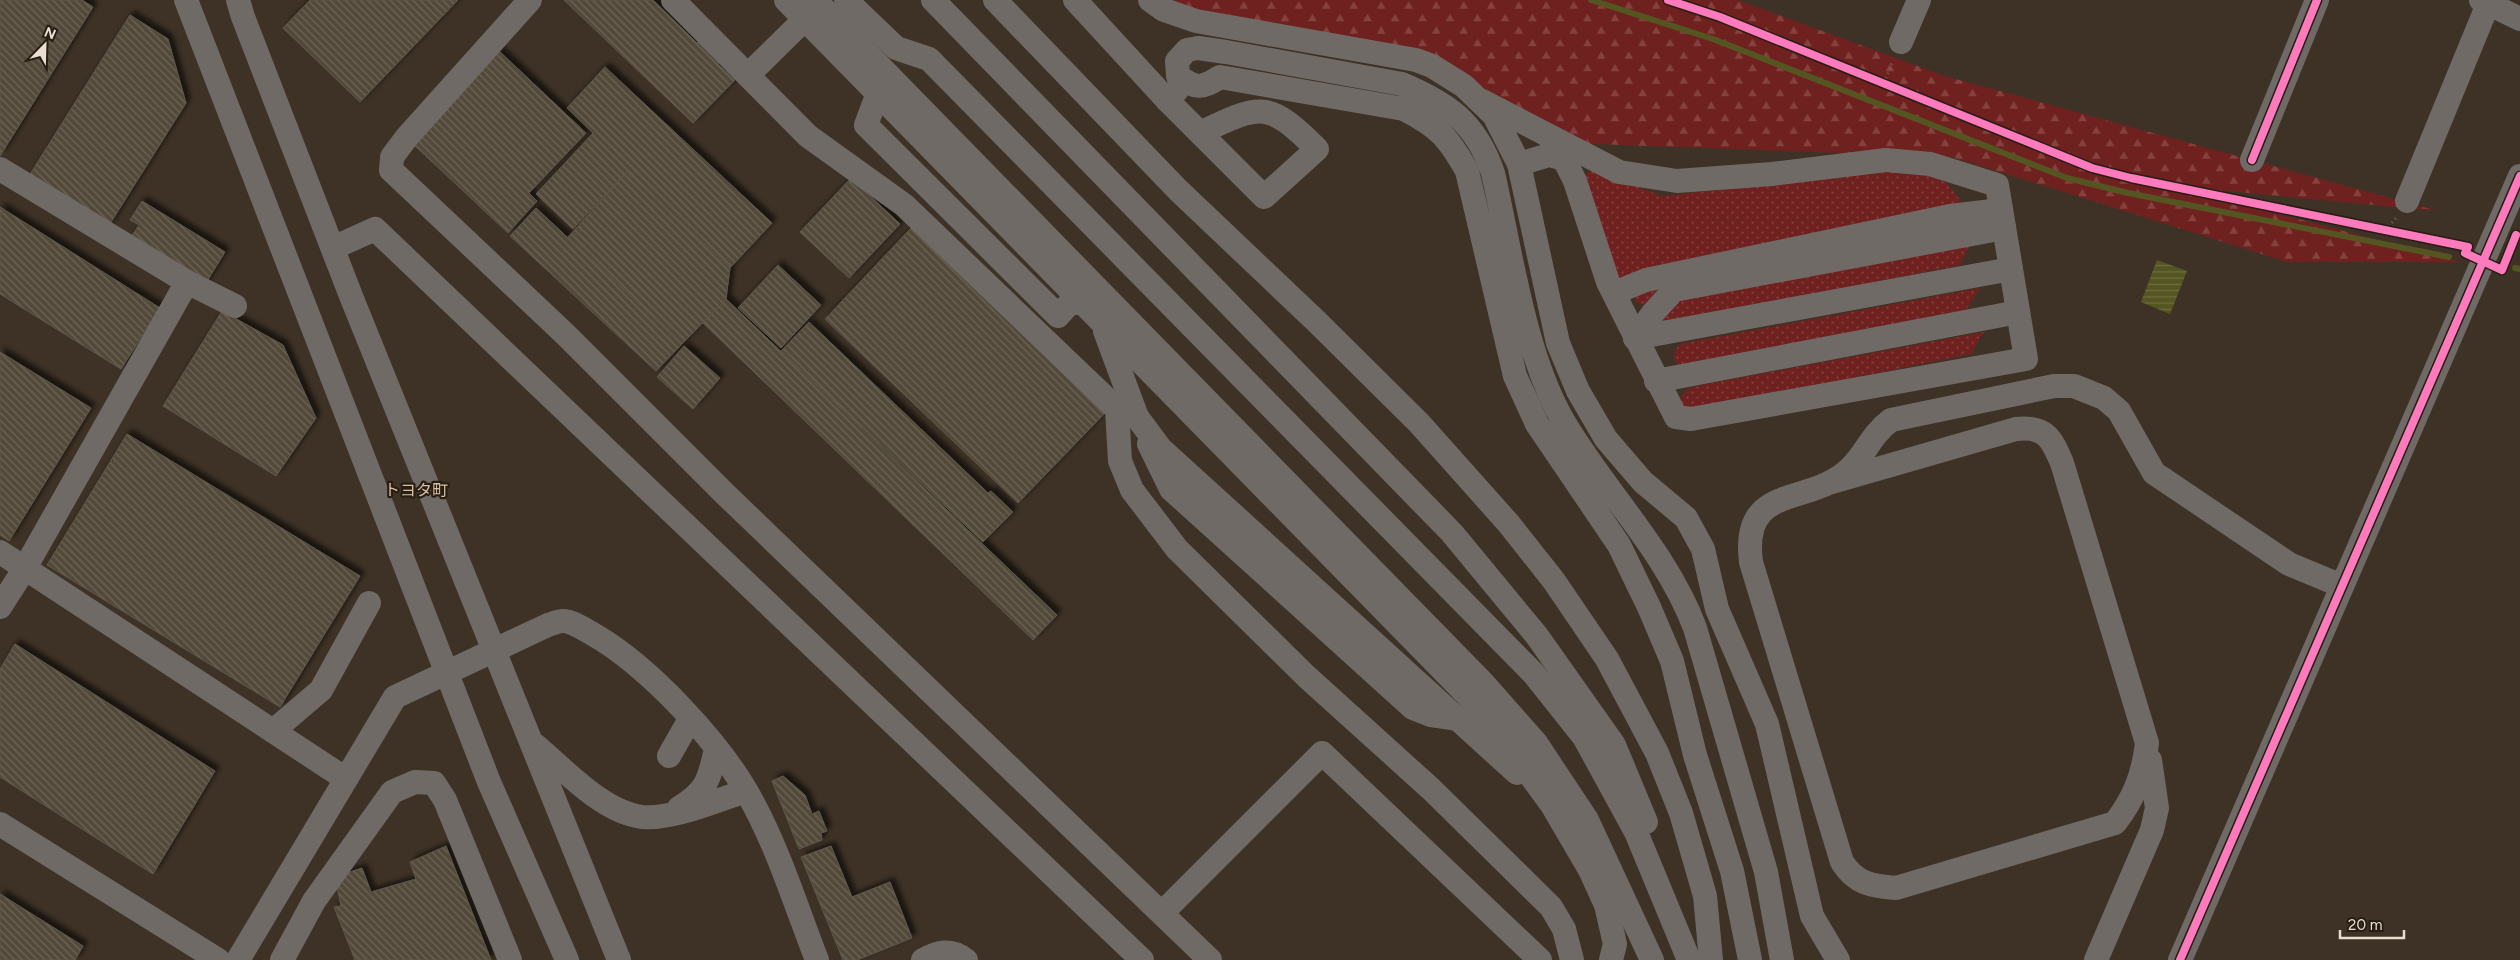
<svg xmlns="http://www.w3.org/2000/svg" width="2520" height="960" font-family="Figtree,'Noto Sans JP',sans-serif">
  <style>
    .grass { fill: url(#grass-dots) }
    .forest { fill: url(#forest-firs) }
    .water { fill: url(#water-rules) }
    .lines { fill: none; stroke-linecap: round; stroke-linejoin: round }
    .stream { stroke: #552; stroke-width: 6 }
    .building { fill: url(#building-back-hatch); stroke: #5e574c; filter: url(#shadow) }
    .path { stroke: #6f6862; stroke-width: 3; stroke-dasharray: 1 4; stroke-linecap: butt }
    .minor { stroke: #706a67; stroke-width: 24 }
    .cycleway-casing { stroke: #271d13; stroke-width: 11 }
    .cycleway { stroke: #fd7abc; stroke-width: 8 }
    .labels { text-anchor: middle; dominant-baseline: central; stroke-width: 4.5; stroke-linejoin: round; paint-order: stroke }
    .quarter-label { font-size: 16px; fill: #d8bea3; stroke: #271d13 }
  </style>
  <defs>
    <pattern id="grass-dots" width="8" height="8" patternUnits="userSpaceOnUse" patternTransform="scale(1.25)"><rect width="8" height="8" fill="#6f211f"/><path d="M2 2h.1M6 6h.1" fill="none" stroke="#84413e" stroke-width="1.8" stroke-linecap="round"/></pattern>
    <pattern id="forest-firs" width="22" height="20" patternUnits="userSpaceOnUse" patternTransform="scale(1.25)"><rect width="22" height="20" fill="#6f211f"/><path d="M5 1l3.5 6h-7zM16 11l3.5 6h-7z" fill="#84413e"/></pattern>
    <pattern id="water-rules" width="6" height="5" patternUnits="userSpaceOnUse" patternTransform="scale(1.25)"><rect width="6" height="5" fill="#552"/><path d="M0 2.5h6" fill="none" stroke="#6e6d41"/></pattern>
    <pattern id="building-back-hatch" width="6" height="6" patternUnits="userSpaceOnUse" patternTransform="scale(1.25)"><rect width="6" height="6" fill="#534a3a"/><path d="M-1 5l2 2M0 0l6 6M5-1l2 2" fill="none" stroke="#6c6455"/></pattern>
    <filter id="shadow"><feDropShadow dx="4.5" dy="-4.5" stdDeviation="2.5" flood-color="#0009"/></filter>
  </defs>
  <rect width="100%" height="100%" fill="#3e3226"/>
  <!-- grass -->
  <g class="grass">
    <polygon points="1593,170 1662,196 1898,171 1928,176 1946,182 1961,201 1942,214 1617,278 1584,178 1587,173"/>
    <polygon points="1972,240 1960,265 1669,323 1660,320 1673,300"/>
    <polygon points="1662,285 1645,304 1637,303 1635,300 1636,295"/>
    <path d="M1980,288L1966,310L1678,365C1671,357 1674,351 1680,344Z"/>
    <path d="M1984,332L1971,354L1691,411C1683,408 1680,404 1681,395L1691,387Z"/>
  </g>
  <!-- forest -->
  <polygon class="forest" points="1172,0 1738,0 1945,76 2438,211 2173,186 2461,262 2287,262 1952,157 1567,143 1438,61 1190,10"/>
  <!-- water -->
  <polygon class="water" points="2157,260 2187,271 2170,314 2141,302"/>
  <g class="lines">
    <!-- stream -->
    <g class="stream">
      <polyline points="1591,0 1713,39 2067,178 2128,193 2449,257"/>
      <polyline points="2515,268 2520,269"/>
    </g>
  </g>
  <!-- building -->
  <g class="building">
    <polygon points="0,0 82,0 93,7 0,156"/>
    <polygon points="310,0 458,0 360,102 283,28"/>
    <polygon points="564,0 653,0 697,43 701,39 720,57 718,64 735,80 693,123"/>
    <polygon points="130,15 168,39 186,103 108,227 27,179"/>
    <polygon points="499,51 586,133 529,193 537,201 508,233 412,143"/>
    <polygon points="605,67 772,223 730,268 627,172 573,229 536,194 593,133 567,108"/>
    <polygon points="627,172 730,268 726,299 682,344 568,237"/>
    <polygon points="851,178 900,224 849,278 800,232"/>
    <polygon points="142,201 225,252 204,286 129,240 139,225 130,220"/>
    <polygon points="0,207 160,308 121,369 0,294"/>
    <polygon points="536,208 682,344 656,371 510,236"/>
    <polygon points="911,228 1105,413 1018,503 825,319"/>
    <polygon points="778,265 821,305 781,348 738,308"/>
    <polygon points="726,299 1057,615 1033,640 703,323"/>
    <polygon points="222,311 283,345 316,418 276,476 163,406"/>
    <polygon points="809,322 988,493 991,491 1013,512 983,542 781,351"/>
    <polygon points="684,346 720,378 693,409 657,377"/>
    <polygon points="0,352 91,408 9,541 0,535"/>
    <polygon points="127,434 360,576 280,707 47,565"/>
    <polygon points="15,644 215,771 153,874 0,777 0,669"/>
    <polygon points="783,776 805,795 812,814 819,811 827,831 821,833 822,840 799,849 772,781"/>
    <polygon points="446,846 491,960 355,960 334,907 341,906 335,877 362,868 371,892 416,879 410,862"/>
    <polygon points="831,846 852,897 890,882 912,938 857,960 843,960 801,857"/>
    <polygon points="0,894 83,946 75,960 0,960"/>
  </g>
  <g class="lines">
    <!-- path -->
    <g class="path">
      <polyline points="1884,83 1893,61"/>
      <polyline points="2385,230 2396,218"/>
    </g>
    <!-- minor -->
    <g class="minor">
      <polyline points="186,0 489,782 567,960"/>
      <polyline points="238,0 243,17 351,296 619,960"/>
      <polyline points="530,0 407,137 392,157 391,170 566,335 725,494 1210,960"/>
      <polyline points="673,0 808,136 904,205 1117,409 1120,461 1132,490 1177,549 1307,677 1431,789 1551,907 1564,929 1572,960"/>
      <polyline points="786,0 1485,713 1552,805 1590,870 1606,905 1615,944 1611,960"/>
      <polyline points="815,0 1483,683 1536,743 1587,820 1652,960"/>
      <polyline points="846,0 896,48 929,59 1534,674 1584,737 1636,832 1689,960"/>
      <polyline points="933,0 1452,533 1537,636 1614,745 1646,822"/>
      <polyline points="995,0 1178,190 1316,321 1419,423 1509,524 1554,581 1607,659 1657,753 1681,813 1705,896 1711,960"/>
      <polyline points="1075,0 1167,100 1177,90"/>
      <polyline points="1150,0 1164,10 1196,21 1416,60 1432,66 1464,86 1494,115 1519,164 1558,343 1578,391 1606,439 1643,482 1686,518 1703,549 1717,609 1767,724 1812,916 1838,960"/>
      <polyline points="2481,0 2520,19"/>
      <polyline points="1901,42 1919,0"/>
      <polyline points="748,75 805,19"/>
      <polyline points="878,93 866,125 1058,316 1069,304 1082,302"/>
      <path d="M1167,100L1264,197L1317,149C1268,100 1261,104 1200,133"/>
      <polyline points="1482,101 1619,172 1677,181 1772,174 1886,160 1930,164 1997,185 2026,359 1691,419 1676,417 1608,282 1575,181 1564,159 1549,155 1519,164"/>
      <polyline points="2252,160 2317,0"/>
      <polyline points="0,169 187,282 235,306"/>
      <polyline points="2407,201 2488,4"/>
      <polyline points="333,248 375,229 1142,960"/>
      <polyline points="1614,293 1646,280 1950,216 2001,210"/>
      <polyline points="1105,331 1137,417 1160,448 1517,773"/>
      <polyline points="1635,338 1653,313 1674,290 2004,228"/>
      <polyline points="1635,338 2011,269"/>
      <polyline points="1656,381 2018,312"/>
      <polyline points="1149,444 1171,489 1413,708 1431,715 1459,719"/>
      <path d="M1832,482L2016,429C2045,426 2051,437 2062,463L2147,743C2143,775 2135,797 2115,823L1896,888C1872,886 1856,884 1842,862L1751,562C1741,484 1805,506 1846,472C1865,457 1869,436 1891,420L2054,386H2074L2104,398L2119,411L2154,473L2289,564L2342,586"/>
      <polyline points="0,552 346,779"/>
      <polyline points="0,607 25,568 187,282"/>
      <polyline points="273,731 321,690 369,603"/>
      <path d="M535,745C564,769 602,812 642,817C672,820 717,800 746,791"/>
      <polyline points="669,756 690,719"/>
      <path d="M679,808C707,791 709,780 716,749"/>
      <polyline points="0,824 218,960"/>
      <polyline points="1162,913 1322,753 1540,960"/>
      <path d="M238,960L395,697L548,625C552,624 558,621 563,621C572,621 582,628 591,633C648,665 724,746 754,805C780,854 797,909 817,960"/>
      <polyline points="282,960 314,901 392,792 415,782 434,783 445,800 510,960"/>
      <path d="M923,960C938,952 951,948 966,960"/>
      <path d="M1750,960L1732,871L1695,755L1672,661L1649,607L1619,545L1537,424L1515,376L1467,171C1448,137 1439,127 1404,109L1220,77C1201,89 1196,89 1178,76L1177,61L1187,50L1198,48L1226,52L1402,84C1449,104 1476,123 1493,173C1511,252 1524,355 1565,424C1606,493 1666,551 1695,628L1766,872L1782,960"/>
      <polyline points="2096,960 2152,830 2157,808 2150,760"/>
      <polyline points="2180,960 2520,176"/>
    </g>
    <!-- cycleway casing -->
    <g class="cycleway-casing">
      <g id="cycleway">
        <polyline points="1668,0 1720,17 2092,168 2131,178 2468,247 2465,253 2502,270 2516,235"/>
        <polyline points="2252,160 2317,0"/>
        <polyline points="2180,960 2520,176"/>
      </g>
    </g>
    <!-- cycleway -->
    <use href="#cycleway" class="cycleway"/>
  </g>
  <g class="labels">
    <!-- quarter labels -->
    <g class="quarter-label">
      <text x="416" y="490">トヨタ町</text>
    </g>
  </g>
  <!-- north arrow -->
  <g transform="translate(45 45) rotate(23)" stroke="#271d13" stroke-width="4" paint-order="stroke">
  <path d="M0-4L9 19L0 12L-9 19Z" fill="#ebded0"/>
  <text y="-8" font-size="14" font-weight="bold" text-anchor="middle" fill="#ebded0">N</text>
  </g>
  <!-- scale -->
  <path d="M2340 930v8h64v-8" fill="none" stroke="#ebded0" stroke-width="2.5"/>
  <text x="2348" y="930" font-size="15" fill="#ebded0" stroke="#271d13" stroke-width="4" paint-order="stroke">20 m</text>
</svg>
